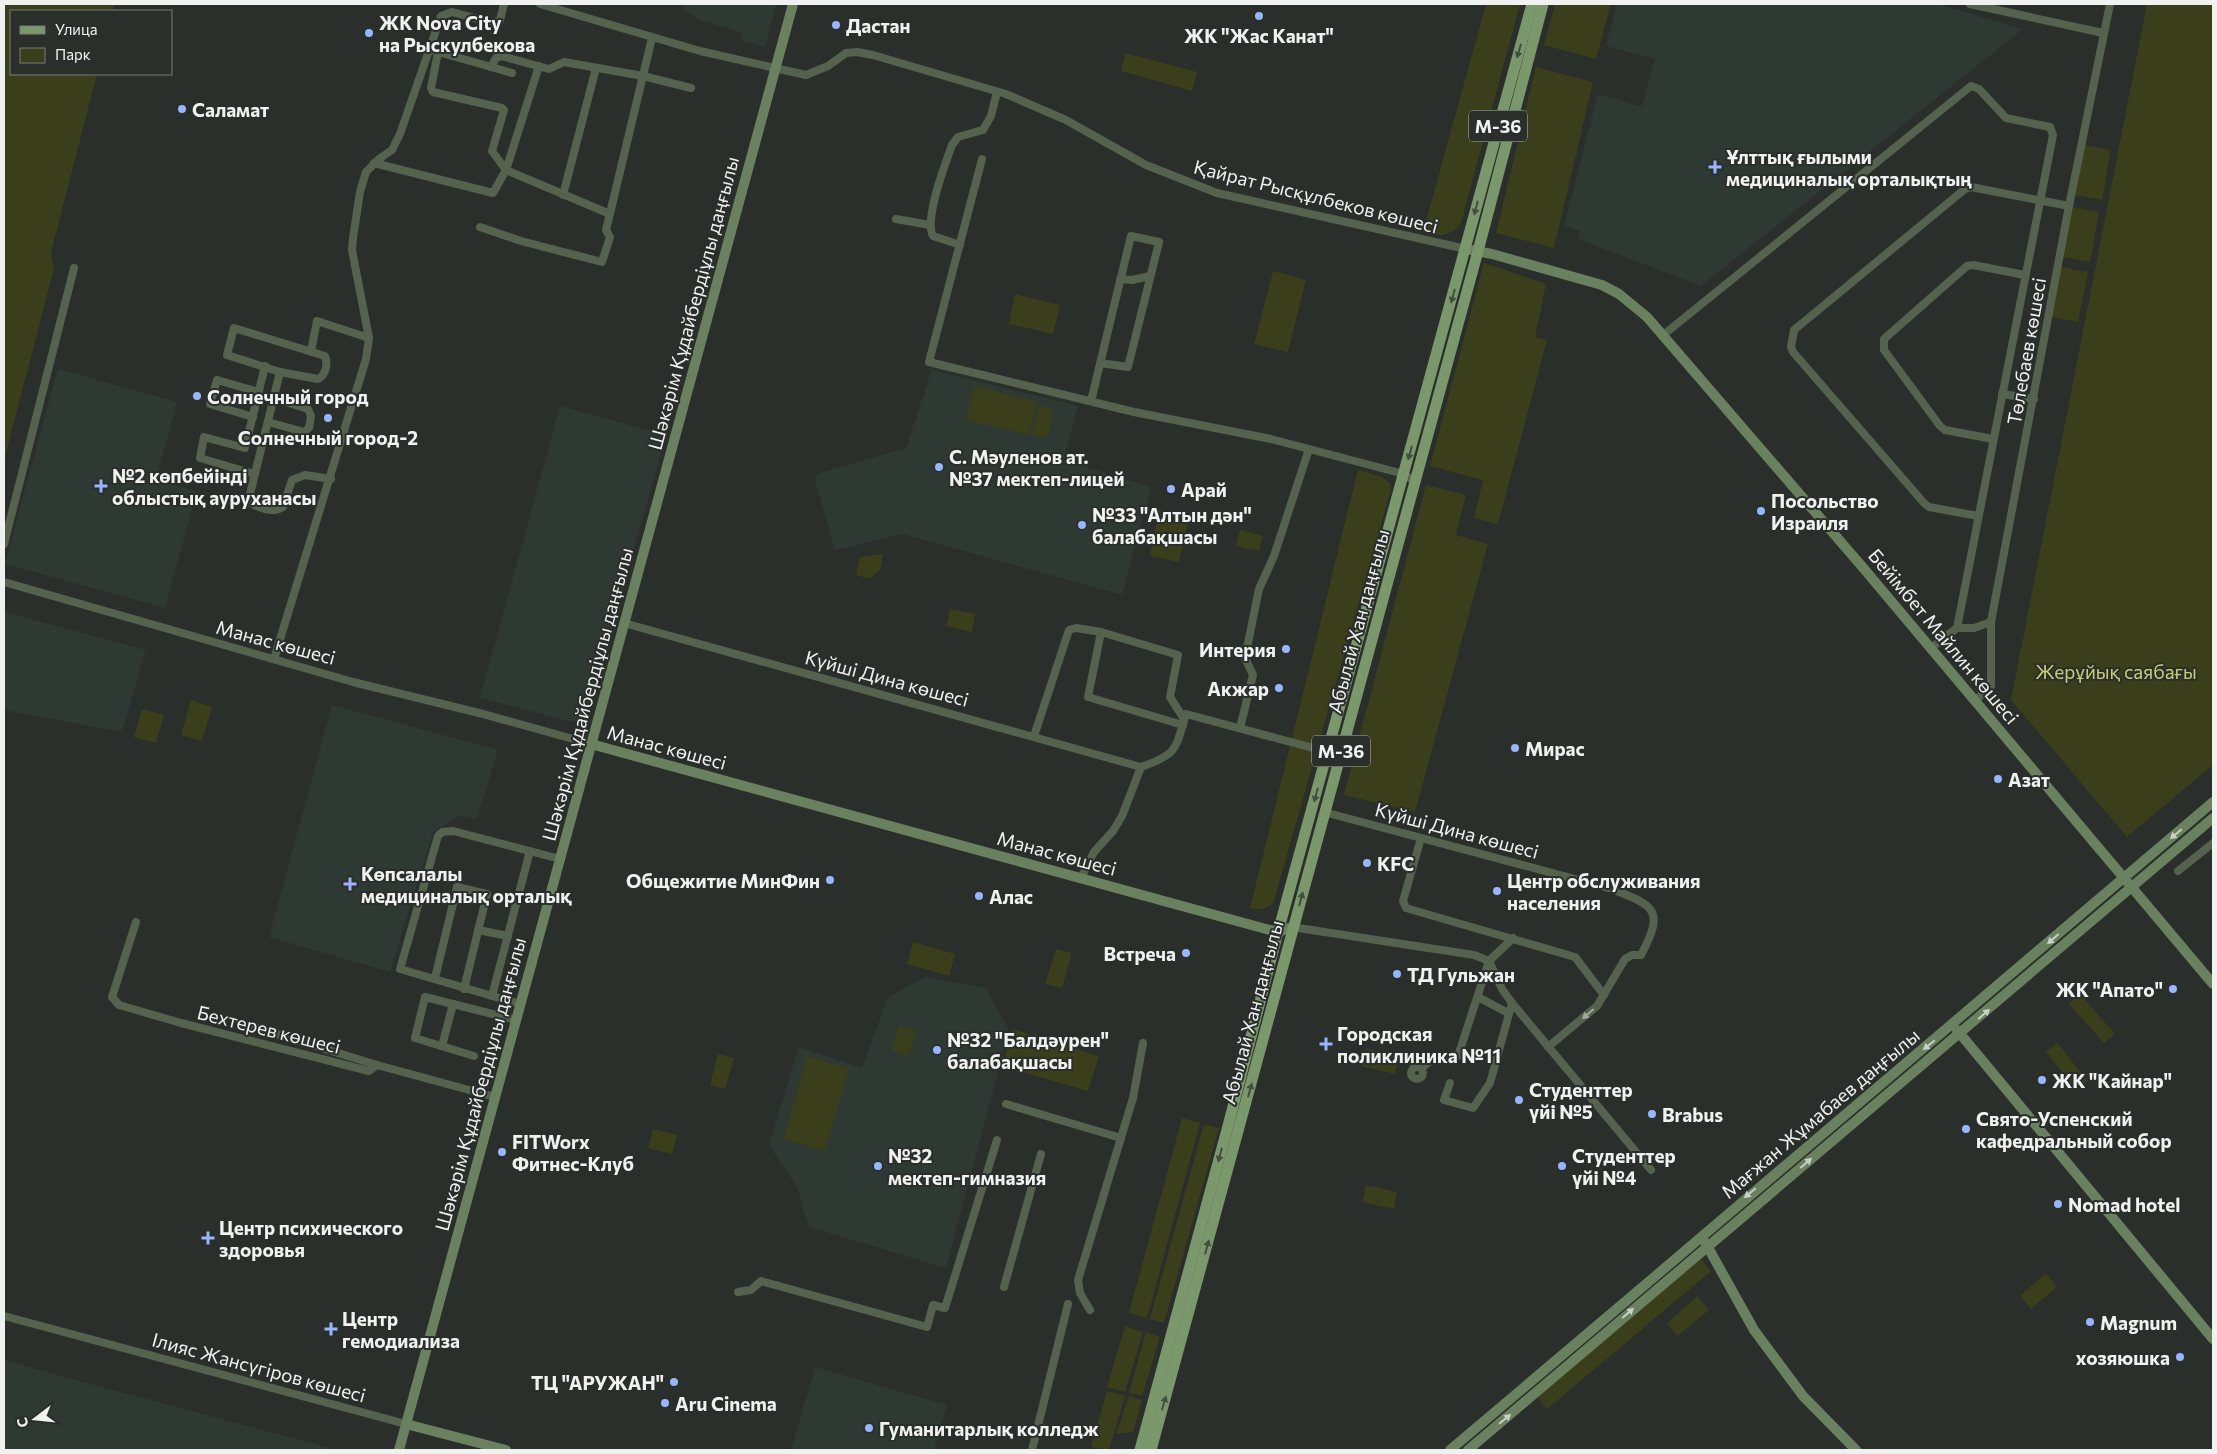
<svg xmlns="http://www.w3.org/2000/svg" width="2217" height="1454" font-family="Commissioner,sans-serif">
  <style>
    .built { fill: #2f3933 }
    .green { fill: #3b3e1b }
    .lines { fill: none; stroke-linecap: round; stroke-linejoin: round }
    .street { stroke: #55634e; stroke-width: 8 }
    .secondary { stroke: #6a815f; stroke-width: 10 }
    .primary { stroke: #7a986c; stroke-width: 11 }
    .oneway { fill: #424e3f }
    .oneway2 { fill: #c7d0c4 }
    .oneway3 { fill: #a2aa9f }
    .poi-dot { fill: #99b5fd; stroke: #2a2f2c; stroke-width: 2 }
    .labels { text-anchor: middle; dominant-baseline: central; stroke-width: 4; stroke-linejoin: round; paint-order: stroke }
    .shield { fill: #2a2f2c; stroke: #b4b8b5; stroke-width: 1 }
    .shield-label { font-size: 18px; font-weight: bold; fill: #eff2f0 }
    .poi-label { font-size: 19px; font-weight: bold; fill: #eff2f0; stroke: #2a2f2c; text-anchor: start }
    .street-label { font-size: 19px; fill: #eff2f0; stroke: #2a2f2c }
    .park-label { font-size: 19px; fill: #c6cf76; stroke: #2a2f2c }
  </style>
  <rect width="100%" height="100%" fill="#2a2f2c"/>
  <!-- built -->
  <g class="built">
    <polygon points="684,4 776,4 765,47 741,40 742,33 698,19 685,11"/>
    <polygon points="1617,4 1937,4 2023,29 1701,286 1578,239 1580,231 1564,226 1598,94 1642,107 1655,59 1606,46"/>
    <polygon points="58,369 177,402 156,480 197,491 165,608 5,564"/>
    <polygon points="932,370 1078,406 1063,460 1151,487 1122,595 903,534 835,550 815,480 817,474 906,448"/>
    <polygon points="560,406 666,435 585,725 480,698"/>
    <polygon points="4,612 146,650 122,732 4,710"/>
    <polygon points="332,705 498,750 477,819 459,816 433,832 390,972 269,937"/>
    <polygon points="926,977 986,988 1009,1031 946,1268 809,1227 797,1187 769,1145 799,1047 862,1068 888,997"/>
    <polygon points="4,1360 72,1379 337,1450 4,1450"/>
    <polygon points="815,1367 947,1405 934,1450 791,1450"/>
  </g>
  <!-- green -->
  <g class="green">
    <polygon points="4,4 115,4 113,11 11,11 11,74 97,74 51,252 54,268 4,461"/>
    <path d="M1486,4H1520L1461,223C1450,238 1439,236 1423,232Z"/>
    <polygon points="1555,4 1611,4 1596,59 1544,45"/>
    <polygon points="2147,4 2213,4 2213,765 2127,837 2011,700"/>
    <polygon points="1125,53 1197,72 1192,91 1121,71"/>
    <polygon points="1536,67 1593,82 1554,248 1496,233"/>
    <polygon points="2084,145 2111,150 2102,200 2075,195"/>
    <polygon points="2072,207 2099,212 2090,262 2063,257"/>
    <polygon points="1484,263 1546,284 1535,337 1547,340 1498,524 1474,518 1483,480 1430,466"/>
    <polygon points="2061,267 2088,272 2078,322 2051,317"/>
    <polygon points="1273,271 1306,280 1288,352 1254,344"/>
    <polygon points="1015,294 1060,305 1053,334 1009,324"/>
    <polygon points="974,386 1037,402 1029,435 966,420"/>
    <polygon points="1039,405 1054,409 1047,438 1032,434"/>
    <path d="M1358,470L1382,477L1390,483L1391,489L1274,901C1268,909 1260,911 1250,908Z"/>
    <polygon points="1426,485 1466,495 1456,535 1488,544 1415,812 1344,795"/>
    <polygon points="1159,510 1189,516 1179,562 1150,556"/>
    <polygon points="1240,530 1263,536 1259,551 1236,546"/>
    <polygon points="883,554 880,570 870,579 856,575 860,557"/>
    <polygon points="950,609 975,614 972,632 946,626"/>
    <polygon points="191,700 212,707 202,741 181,735"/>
    <polygon points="142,709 164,715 156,743 134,737"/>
    <polygon points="913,942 955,954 949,976 907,964"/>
    <polygon points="1056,949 1072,953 1062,988 1045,984"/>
    <polygon points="2080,994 2115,1034 2104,1043 2069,1004"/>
    <polygon points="899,1025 916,1030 909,1056 892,1051"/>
    <polygon points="1013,1029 1099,1056 1088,1091 1002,1066"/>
    <polygon points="2057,1043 2088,1081 2077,1090 2046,1052"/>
    <polygon points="1366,1048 1399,1056 1395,1074 1362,1066"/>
    <polygon points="718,1054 734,1058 725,1089 710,1085"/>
    <polygon points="807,1056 849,1068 825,1151 784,1139"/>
    <polygon points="1182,1118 1200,1123 1147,1318 1129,1313"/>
    <polygon points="1204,1124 1219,1128 1164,1323 1150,1319"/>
    <polygon points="653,1129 677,1135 672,1154 648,1148"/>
    <polygon points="1366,1185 1397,1192 1394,1209 1362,1202"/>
    <polygon points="1701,1259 1711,1271 1547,1409 1537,1397"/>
    <polygon points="2046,1273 2057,1287 2031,1309 2020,1296"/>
    <polygon points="1698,1296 1709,1310 1677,1336 1667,1323"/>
    <polygon points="1125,1326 1143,1332 1125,1392 1107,1387"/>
    <polygon points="1146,1332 1160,1337 1142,1396 1129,1393"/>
    <polygon points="1107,1391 1125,1396 1109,1450 1091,1447"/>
    <polygon points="1129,1396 1142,1400 1133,1432 1116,1434"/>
  </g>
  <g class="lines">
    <!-- street -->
    <g class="street">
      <polyline points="540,4 700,51 806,75 828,66 846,53 857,52 873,55 1006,94 1066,120 1146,165 1217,193 1466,249"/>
      <polyline points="1970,4 2103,33"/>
      <polyline points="435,51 512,73"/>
      <polyline points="438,52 431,88 433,92 502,108 504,110 492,151 506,170 610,214"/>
      <polyline points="491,67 496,58 501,56 549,69 564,62 643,76 691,88"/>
      <polyline points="982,159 929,362 1134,412 1271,439 1404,474 1414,481"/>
      <polyline points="374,163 493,193 506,170 539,66"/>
      <polyline points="563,195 596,68"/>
      <polyline points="896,219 930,225"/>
      <polyline points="480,227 521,241 602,262 610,237 606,230 652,38"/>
      <path d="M960,245L933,236C924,219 945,164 952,145L958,137L983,130L991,116L997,92"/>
      <polyline points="1120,279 1132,280 1150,276"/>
      <path d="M234,328L325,356C328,364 326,375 318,379L280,372L227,355Z"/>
      <polyline points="1662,336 1971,86 1979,89 2006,118 2050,127 2053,135 1957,628 1931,648"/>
      <polyline points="311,351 317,321 369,338"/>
      <path d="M280,372L249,498L251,503C261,509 273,513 283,507L292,480L305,475L331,479"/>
      <polyline points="2002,394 2034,399"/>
      <polyline points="1091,401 1131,236 1159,242 1128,367 1100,363"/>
      <polyline points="253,417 210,404 217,380 259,392"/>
      <polyline points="268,422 304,432 309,428 311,416 308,409 273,398"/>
      <polyline points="1993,439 1945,430 1940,426 1884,350 1884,339 1967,266 1973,265 2025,275"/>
      <polyline points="254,474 200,458 204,437 245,448 265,366"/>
      <polyline points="1978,516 1929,507 1924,503 1793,352 1791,347 1794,330 1965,189 1971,187 2069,206"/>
      <polyline points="4,544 74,268"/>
      <polyline points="4,582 353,682 483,714 591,744"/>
      <polyline points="624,623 1141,767"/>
      <polyline points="1957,628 1974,628 1991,622"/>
      <polyline points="274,659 366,359 369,338 352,250 353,238 360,192 366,172 379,159 392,150 400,134 441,16 452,12 493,23 500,20 504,4"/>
      <polyline points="1976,700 1991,686 1991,622 2069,206 2110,4"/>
      <polyline points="1183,725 1088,697 1101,632 1178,655 1170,697 1184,719"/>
      <polyline points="1240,728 1253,675 1245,658 1259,589 1274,556 1309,449"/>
      <polyline points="1034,736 1069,630 1076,628 1101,632"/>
      <path d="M1141,767C1178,754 1175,750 1186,714L1328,752"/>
      <path d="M1324,812L1612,889C1655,906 1665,910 1641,955H1632L1625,959L1597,1006L1548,1047"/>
      <polyline points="1421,838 1403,901 1406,908 1575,957 1604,995"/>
      <polyline points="2178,871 2213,843"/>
      <polyline points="1081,878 1094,852 1113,831 1122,816 1141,767"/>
      <polyline points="136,922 112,997 119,1005 181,1023 369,1071 377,1065 495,1097"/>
      <polyline points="1292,927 1474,955 1489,961 1502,989 1512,1003 1651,1170"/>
      <polyline points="478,930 508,936"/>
      <polyline points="435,978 457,887 487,894 464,989"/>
      <polyline points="492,996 530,851"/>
      <polyline points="1478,997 1508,1013"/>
      <polyline points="520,1004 400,969 438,836 442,832 453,831 560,859"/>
      <polyline points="241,1023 377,1065"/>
      <polyline points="442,1046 453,1004"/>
      <polyline points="474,1056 415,1038 425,997 516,1020"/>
      <circle cx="1417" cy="1073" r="6"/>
      <polyline points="1422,1068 1435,1056 1452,1059 1458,1056 1489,961 1513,938"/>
      <polyline points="1450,1083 1444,1100 1473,1108 1490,1083 1512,1003"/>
      <polyline points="1006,1104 1121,1138"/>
      <polyline points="1004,1287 1041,1154"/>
      <polyline points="738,1292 751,1290 761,1281 927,1327 933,1305 945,1308 997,1140"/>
      <polyline points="1090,1310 1080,1293 1078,1280 1133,1098 1143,1043"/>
      <polyline points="4,1316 406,1424"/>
      <polyline points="1032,1450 1068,1304"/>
    </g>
    <!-- secondary -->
    <g class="secondary">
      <polyline points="1471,250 1492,254 1602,285 1619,294 1647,317 1865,570 2213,984"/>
      <polyline points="591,744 1266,929 1278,932 1292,927"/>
      <polyline points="1957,1030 2213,1339"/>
      <polyline points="1705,1242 1754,1330 1803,1396 1856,1450"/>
      <polyline points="406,1424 506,1450"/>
      <polyline points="399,1450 793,4"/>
      <path d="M1450,1450C1705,1235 1958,1018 2213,802"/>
      <polyline points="1468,1450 2213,818"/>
    </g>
    <!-- primary -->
    <g class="primary">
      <polyline points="1140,1450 1228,1126 1278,932 1532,4"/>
      <polyline points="1151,1450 1478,251 1543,4"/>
    </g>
  </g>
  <!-- one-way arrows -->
  <defs><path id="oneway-solid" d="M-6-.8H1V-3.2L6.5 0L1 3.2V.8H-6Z" transform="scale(1.25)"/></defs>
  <g class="oneway">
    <use href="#oneway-solid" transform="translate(1519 51) rotate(106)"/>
    <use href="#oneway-solid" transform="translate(1476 208) rotate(105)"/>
    <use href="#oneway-solid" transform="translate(1453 296) rotate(105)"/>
    <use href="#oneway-solid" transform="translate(1410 453) rotate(105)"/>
    <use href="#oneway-solid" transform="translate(1316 795) rotate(105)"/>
    <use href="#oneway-solid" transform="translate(1301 899) rotate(-75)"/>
    <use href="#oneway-solid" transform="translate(1250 1090) rotate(-75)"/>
    <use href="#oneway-solid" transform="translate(1220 1155) rotate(105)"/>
    <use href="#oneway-solid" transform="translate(1207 1247) rotate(-75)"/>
    <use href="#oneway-solid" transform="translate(1164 1403) rotate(-74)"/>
  </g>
  <g class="oneway2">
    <use href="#oneway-solid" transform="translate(2176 834) rotate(140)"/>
    <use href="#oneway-solid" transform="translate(2053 939) rotate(139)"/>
    <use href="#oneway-solid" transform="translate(1984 1014) rotate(-41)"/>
    <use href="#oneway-solid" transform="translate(1929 1045) rotate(141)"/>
    <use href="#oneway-solid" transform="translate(1806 1163) rotate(-41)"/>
    <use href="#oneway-solid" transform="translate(1750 1193) rotate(140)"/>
    <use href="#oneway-solid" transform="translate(1628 1313) rotate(-41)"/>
    <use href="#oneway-solid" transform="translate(1505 1419) rotate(-40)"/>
  </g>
  <use class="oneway3" href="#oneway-solid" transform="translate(1588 1014) rotate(139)"/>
  <!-- markers -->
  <g class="poi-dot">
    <circle cx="1259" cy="16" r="5"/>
    <circle cx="836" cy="25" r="5"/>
    <circle cx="369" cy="33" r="5"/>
    <circle cx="182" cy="109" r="5"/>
    <path d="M1712.5 159.5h5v5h5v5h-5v5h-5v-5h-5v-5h5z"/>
    <circle cx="197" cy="396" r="5"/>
    <circle cx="328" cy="418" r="5"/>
    <circle cx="939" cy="467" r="5"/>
    <path d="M98.5 478.5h5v5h5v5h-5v5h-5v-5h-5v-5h5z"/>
    <circle cx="1171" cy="489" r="5"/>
    <circle cx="1761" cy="511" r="5"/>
    <circle cx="1082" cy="525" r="5"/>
    <circle cx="1286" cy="649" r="5"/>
    <circle cx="1279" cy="688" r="5"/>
    <circle cx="1515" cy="748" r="5"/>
    <circle cx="1998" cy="779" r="5"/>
    <circle cx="1367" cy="863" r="5"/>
    <circle cx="830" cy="880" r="5"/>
    <path d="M347.5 876.5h5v5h5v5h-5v5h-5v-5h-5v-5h5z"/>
    <circle cx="1497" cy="891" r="5"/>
    <circle cx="979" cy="896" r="5"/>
    <circle cx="1186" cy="953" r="5"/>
    <circle cx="1397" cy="974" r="5"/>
    <circle cx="2173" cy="989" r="5"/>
    <path d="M1323.5 1036.5h5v5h5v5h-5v5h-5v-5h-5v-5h5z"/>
    <circle cx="937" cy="1050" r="5"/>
    <circle cx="2042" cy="1080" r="5"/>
    <circle cx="1519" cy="1100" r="5"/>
    <circle cx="1652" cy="1114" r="5"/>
    <circle cx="1966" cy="1129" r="5"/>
    <circle cx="502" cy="1152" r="5"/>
    <circle cx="878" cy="1166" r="5"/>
    <circle cx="1562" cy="1166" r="5"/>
    <circle cx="2058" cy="1204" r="5"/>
    <path d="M205.5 1230.5h5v5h5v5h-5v5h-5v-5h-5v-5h5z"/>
    <circle cx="2090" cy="1322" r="5"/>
    <path d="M328.5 1321.5h5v5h5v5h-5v5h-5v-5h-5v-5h5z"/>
    <circle cx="2180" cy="1357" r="5"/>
    <circle cx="674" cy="1382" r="5"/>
    <circle cx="665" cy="1403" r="5"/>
    <circle cx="869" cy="1428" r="5"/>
  </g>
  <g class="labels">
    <!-- shield labels -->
    <g class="shield">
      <rect x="1469" y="110.5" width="58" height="31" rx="4"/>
      <rect x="1312" y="735.5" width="58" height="31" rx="4"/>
    </g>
    <g class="shield-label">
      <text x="1498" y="126">M-36</text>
      <text x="1341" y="751">M-36</text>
    </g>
    <!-- poi labels -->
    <g class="poi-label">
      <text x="379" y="22">ЖК Nova City<tspan x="379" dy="22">на Рыскулбекова</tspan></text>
      <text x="846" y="25">Дастан</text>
      <text x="1259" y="35" text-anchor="middle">ЖК "Жас Канат"</text>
      <text x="192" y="109">Саламат</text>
      <text x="1726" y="156">Ұлттық ғылыми<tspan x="1726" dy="22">медициналық орталықтың</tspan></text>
      <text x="207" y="396">Солнечный город</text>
      <text x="328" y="437" text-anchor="middle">Солнечный город-2</text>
      <text x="949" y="456">С. Мәуленов ат.<tspan x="949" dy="22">№37 мектеп-лицей</tspan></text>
      <text x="112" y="475">№2 көпбейінді<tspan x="112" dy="22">облыстық ауруханасы</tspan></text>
      <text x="1181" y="489">Арай</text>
      <text x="1771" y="500">Посольство<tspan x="1771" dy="22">Израиля</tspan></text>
      <text x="1092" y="514">№33 "Алтын дән"<tspan x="1092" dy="22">балабақшасы</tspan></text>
      <text x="1276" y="649" text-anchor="end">Интерия</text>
      <text x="1269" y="688" text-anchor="end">Акжар</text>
      <text x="1525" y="748">Мирас</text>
      <text x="2008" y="779">Азат</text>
      <text x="1377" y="863">KFC</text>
      <text x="361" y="873">Көпсалалы<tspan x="361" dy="22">медициналық орталық</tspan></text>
      <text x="820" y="880" text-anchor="end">Общежитие МинФин</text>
      <text x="1507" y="880">Центр обслуживания<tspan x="1507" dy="22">населения</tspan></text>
      <text x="989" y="896">Алас</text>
      <text x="1176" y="953" text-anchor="end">Встреча</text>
      <text x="1407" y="974">ТД Гульжан</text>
      <text x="2163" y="989" text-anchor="end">ЖК "Апато"</text>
      <text x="1337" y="1033">Городская<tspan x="1337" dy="22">поликлиника №11</tspan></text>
      <text x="947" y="1039">№32 "Балдәурен"<tspan x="947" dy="22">балабақшасы</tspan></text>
      <text x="2052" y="1080">ЖК "Кайнар"</text>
      <text x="1529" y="1089">Студенттер<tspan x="1529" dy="22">үйі №5</tspan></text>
      <text x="1662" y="1114">Brabus</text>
      <text x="1976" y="1118">Свято-Успенский<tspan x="1976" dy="22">кафедральный собор</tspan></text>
      <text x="512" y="1141">FITWorx<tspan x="512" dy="22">Фитнес-Клуб</tspan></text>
      <text x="888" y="1155">№32<tspan x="888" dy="22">мектеп-гимназия</tspan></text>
      <text x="1572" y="1155">Студенттер<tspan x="1572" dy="22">үйі №4</tspan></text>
      <text x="2068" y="1204">Nomad hotel</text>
      <text x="219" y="1227">Центр психического<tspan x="219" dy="22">здоровья</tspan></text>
      <text x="342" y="1318">Центр<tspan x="342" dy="22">гемодиализа</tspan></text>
      <text x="2100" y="1322">Magnum</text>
      <text x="2170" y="1357" text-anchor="end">хозяюшка</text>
      <text x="664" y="1382" text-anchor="end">ТЦ "АРУЖАН"</text>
      <text x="675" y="1403">Aru Cinema</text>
      <text x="879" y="1428">Гуманитарлық колледж</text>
    </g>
    <!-- street labels -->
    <g class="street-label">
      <text transform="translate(1316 196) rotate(14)">Қайрат Рысқұлбеков көшесі</text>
      <text transform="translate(693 303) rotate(-75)">Шәкәрім Құдайбердіұлы даңғылы</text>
      <text transform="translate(2026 351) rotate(-80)">Төлебаев көшесі</text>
      <text transform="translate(1358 621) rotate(-75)">Абылай Хан даңғылы</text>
      <text transform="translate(1944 636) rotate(50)">Бейімбет Майлин көшесі</text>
      <text transform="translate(276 642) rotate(15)">Манас көшесі</text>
      <text transform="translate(887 678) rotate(15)">Күйші Дина көшесі</text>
      <text transform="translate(587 694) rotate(-75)">Шәкәрім Құдайбердіұлы даңғылы</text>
      <text transform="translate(667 747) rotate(15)">Манас көшесі</text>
      <text transform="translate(1457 830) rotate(15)">Күйші Дина көшесі</text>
      <text transform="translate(1057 853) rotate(15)">Манас көшесі</text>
      <text transform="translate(1252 1012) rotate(-75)">Абылай Хан даңғылы</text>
      <text transform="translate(269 1029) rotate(14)">Бехтерев көшесі</text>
      <text transform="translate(480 1084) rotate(-75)">Шәкәрім Құдайбердіұлы даңғылы</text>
      <text transform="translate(1820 1113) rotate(-40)">Мағжан Жұмабаев даңғылы</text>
      <text transform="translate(259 1367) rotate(15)">Ілияс Жансүгіров көшесі</text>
    </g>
    <!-- park labels -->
    <g class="park-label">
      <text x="2116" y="671">Жерұйық саябағы</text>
    </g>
  </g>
  <!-- border -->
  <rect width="2217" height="1454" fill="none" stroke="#eff2f0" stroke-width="10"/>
  <!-- legend -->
  <rect x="10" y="10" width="162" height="65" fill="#2a2f2c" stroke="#797d7a"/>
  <rect x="20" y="26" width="25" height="8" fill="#7a986c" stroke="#797d7a"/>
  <text x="55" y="35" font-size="15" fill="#eff2f0">Улица</text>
  <rect x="20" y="48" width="25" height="15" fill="#3b3e1b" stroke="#797d7a"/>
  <text x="55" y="60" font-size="15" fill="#eff2f0">Парк</text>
  <!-- north arrow -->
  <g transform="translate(35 1419) rotate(254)" stroke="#2a2f2c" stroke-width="4" paint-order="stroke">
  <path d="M0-4L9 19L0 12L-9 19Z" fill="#eff2f0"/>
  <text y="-8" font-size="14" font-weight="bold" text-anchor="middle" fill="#eff2f0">С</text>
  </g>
</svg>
